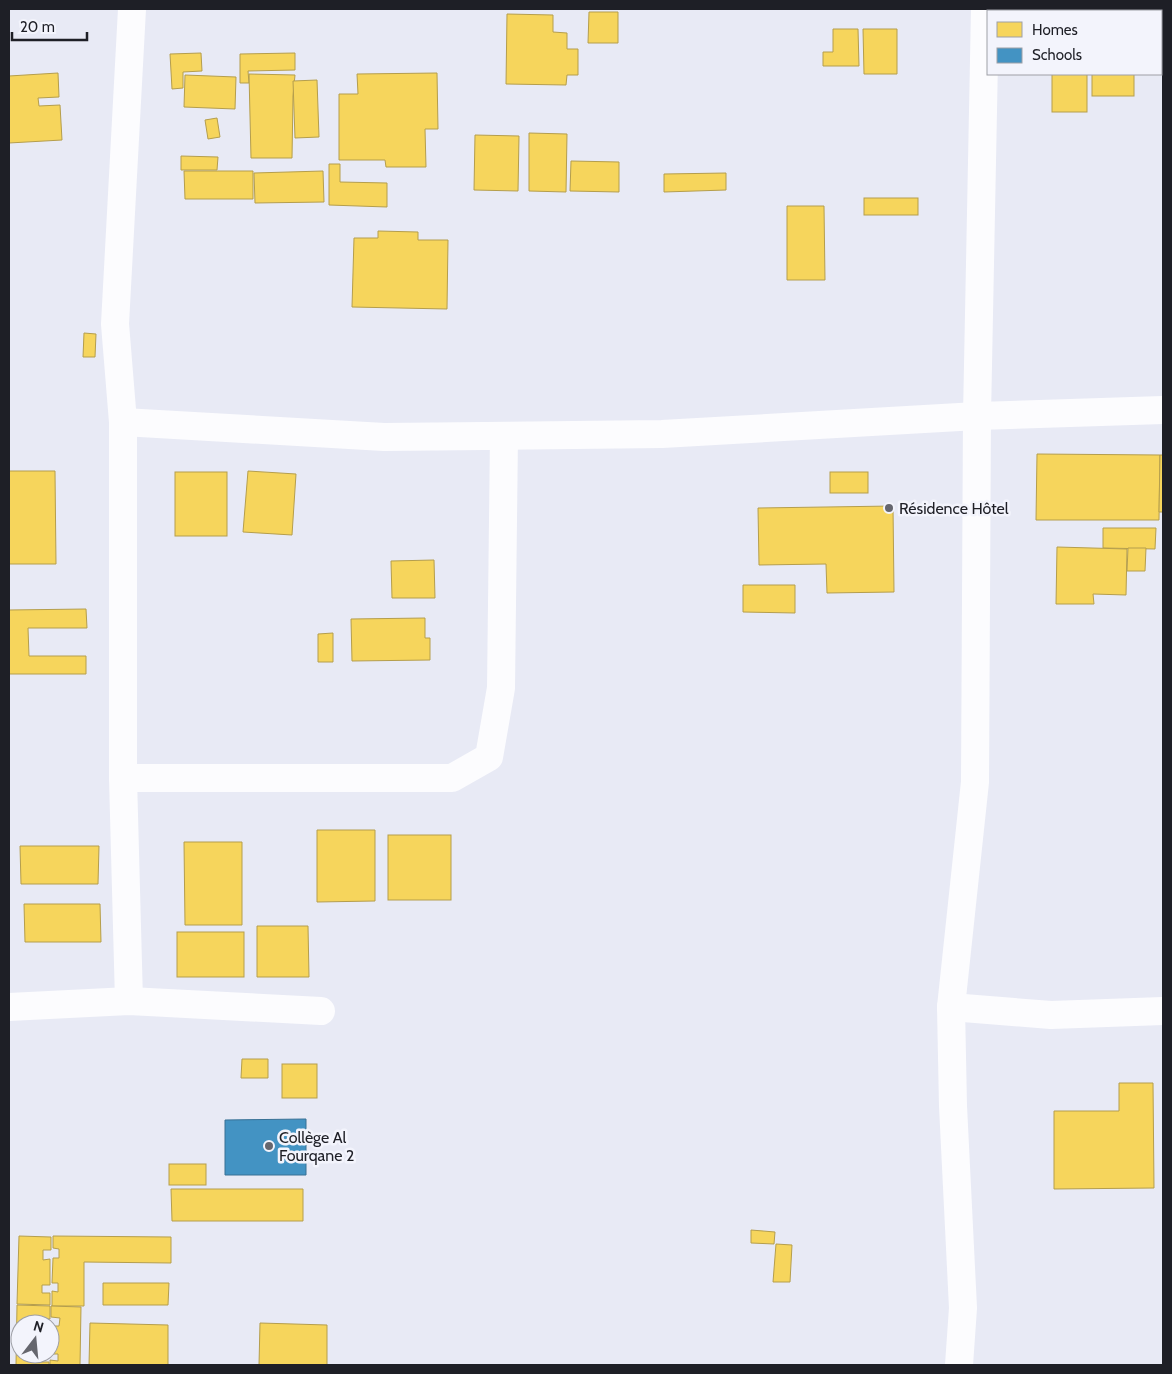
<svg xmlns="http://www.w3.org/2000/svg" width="1172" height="1374" font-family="Cabin,sans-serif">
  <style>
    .homes { fill: #f6d55c; stroke: #b59e4c }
    .schools { fill: #4393c3; stroke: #387094 }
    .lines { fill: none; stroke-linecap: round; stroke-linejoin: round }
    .minor { stroke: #fcfcfe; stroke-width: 28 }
    .poi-dot { fill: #65666e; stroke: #f3f4fc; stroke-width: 2 }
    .labels { text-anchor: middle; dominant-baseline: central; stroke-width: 5; stroke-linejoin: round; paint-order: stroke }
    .poi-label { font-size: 16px; fill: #1e1f26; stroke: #f3f4fc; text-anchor: start }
  </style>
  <rect width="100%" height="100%" fill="#e8eaf5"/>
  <!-- homes -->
  <g class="homes">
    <polygon points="589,12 618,12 618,43 588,43"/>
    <polygon points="507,14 553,15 553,32 567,33 567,49 578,49 578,75 567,75 566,85 506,84"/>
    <polygon points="833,29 858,29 859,66 823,66 823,52 833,52"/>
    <polygon points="863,29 897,29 897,74 864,74"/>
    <polygon points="201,53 202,71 183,72 183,88 172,89 170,54"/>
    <polygon points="295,53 295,70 248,71 249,83 240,83 240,54"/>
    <polygon points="58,73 59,97 38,98 39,106 60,105 62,140 9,143 9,76"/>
    <polygon points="437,73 438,129 425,129 426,167 386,167 385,160 339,160 339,94 358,94 357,74"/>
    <polygon points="249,74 295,75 293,96 292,158 251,158"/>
    <rect x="1052" y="74" width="35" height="38"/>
    <rect x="1092" y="74" width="42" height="22"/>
    <polygon points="185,75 236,77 235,109 184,107"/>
    <polygon points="317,80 319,137 295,138 293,81"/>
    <polygon points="217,118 220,137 208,139 205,120"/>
    <polygon points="529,133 567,134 566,192 529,191"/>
    <polygon points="475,135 519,136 518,191 474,190"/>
    <polygon points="181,156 218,157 217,170 181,170"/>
    <polygon points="571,161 619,162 619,192 570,191"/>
    <polygon points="329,164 340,164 340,182 387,183 387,207 329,205"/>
    <polygon points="184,171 253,171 253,199 185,199"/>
    <polygon points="323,171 324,202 255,203 254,173"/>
    <polygon points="726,173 726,190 664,192 664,174"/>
    <rect x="864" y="198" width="54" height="17"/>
    <polygon points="787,206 824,206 825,280 787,280"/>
    <polygon points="378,231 418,232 418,240 448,240 447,309 352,307 354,238 378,238"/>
    <polygon points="84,333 96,334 95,357 83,357"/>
    <polygon points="1037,454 1160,455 1159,520 1036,520"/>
    <polygon points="1160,455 1163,455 1163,512 1159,512"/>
    <polygon points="9,471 55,471 56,564 9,564"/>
    <polygon points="248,471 296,474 292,535 243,532"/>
    <rect x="175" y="472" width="52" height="64"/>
    <rect x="830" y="472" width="38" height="21"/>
    <polygon points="893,506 894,592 827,593 826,564 759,565 758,508"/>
    <polygon points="1103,528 1156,528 1155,549 1103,548"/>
    <polygon points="1057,547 1127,549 1126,595 1093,594 1094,604 1056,604"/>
    <polygon points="1128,548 1146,548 1145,571 1127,571"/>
    <polygon points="434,560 435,598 392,598 391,561"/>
    <polygon points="743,585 795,585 795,613 743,612"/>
    <polygon points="86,609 87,628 28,628 29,656 86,656 86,674 9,674 9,610"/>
    <polygon points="425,618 425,638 430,638 430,660 352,661 351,619"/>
    <polygon points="333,633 333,662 318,662 318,634"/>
    <polygon points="317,830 375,830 375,901 317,902"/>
    <rect x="388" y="835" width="63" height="65"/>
    <polygon points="184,842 242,842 242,925 185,925"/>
    <polygon points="20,846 99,846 98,884 21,884"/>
    <polygon points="24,904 100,904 101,942 25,942"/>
    <polygon points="257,926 308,926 309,977 257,977"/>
    <rect x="177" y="932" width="67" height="45"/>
    <polygon points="242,1059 268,1059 268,1078 241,1078"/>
    <rect x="282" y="1064" width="35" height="34"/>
    <polygon points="1119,1083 1153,1083 1154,1188 1054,1189 1054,1111 1119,1111"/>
    <rect x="169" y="1164" width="37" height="21"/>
    <polygon points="171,1189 303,1189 303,1221 172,1221"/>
    <polygon points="751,1230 775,1232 774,1244 751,1243"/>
    <polygon points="19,1236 51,1237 51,1250 43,1250 43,1260 50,1259 50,1285 42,1285 42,1293 50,1293 50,1305 17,1304"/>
    <polygon points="53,1236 171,1237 171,1263 84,1262 84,1306 52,1306 52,1291 58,1292 58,1283 52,1283 53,1258 59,1258 59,1249 53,1248"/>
    <polygon points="776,1244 792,1245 790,1282 773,1282"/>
    <polygon points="103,1283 169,1283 168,1305 103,1305"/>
    <polygon points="17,1305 50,1306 50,1319 42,1319 42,1324 20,1324 20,1354 41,1354 41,1362 49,1362 49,1365 16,1365"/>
    <polygon points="51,1306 81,1307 80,1365 50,1365 50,1360 58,1361 58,1354 50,1354 51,1326 59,1326 60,1318 51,1317"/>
    <polygon points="90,1323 168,1325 168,1365 89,1365"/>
    <polygon points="260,1323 327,1325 327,1365 259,1365"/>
  </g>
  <!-- schools -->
  <polygon class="schools" points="306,1119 306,1175 225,1175 225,1120"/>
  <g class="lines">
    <!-- minor -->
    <g class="minor">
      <polyline points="123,422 384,437 662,434 977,416 1163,410"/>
      <polyline points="123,778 452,778 489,757 501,688 504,436"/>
      <polyline points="129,1001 123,778 123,422 115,324 132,9"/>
      <polyline points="9,1007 129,1001 321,1011"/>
      <polyline points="951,1007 1051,1015 1163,1011"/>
      <polyline points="959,1365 963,1308 953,1106 951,1007 975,782 977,416 985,9"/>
    </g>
  </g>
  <!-- markers -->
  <g class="poi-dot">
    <circle cx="889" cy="508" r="5"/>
    <circle cx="269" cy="1146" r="5"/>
  </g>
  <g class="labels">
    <!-- poi labels -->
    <g class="poi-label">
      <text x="899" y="508">Résidence Hôtel</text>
      <text x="279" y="1137">Collège Al<tspan x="279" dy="18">Fourqane 2</tspan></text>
    </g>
  </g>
  <!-- border -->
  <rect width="1172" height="1374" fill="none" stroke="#1e1f26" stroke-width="20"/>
  <!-- legend -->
  <rect x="987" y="10" width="175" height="65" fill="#f3f4fc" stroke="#9e9fa6"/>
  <rect x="997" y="22" width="25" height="15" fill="#f6d55c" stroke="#9e9fa6"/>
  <text x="1032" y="35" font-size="15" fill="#1e1f26">Homes</text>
  <rect x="997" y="48" width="25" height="15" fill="#4393c3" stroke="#9e9fa6"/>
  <text x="1032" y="60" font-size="15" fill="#1e1f26">Schools</text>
  <!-- north arrow -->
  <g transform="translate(35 1339) rotate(16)"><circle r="24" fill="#f3f4fc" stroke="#9e9fa6"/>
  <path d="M0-4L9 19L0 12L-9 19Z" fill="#65666e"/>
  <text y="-8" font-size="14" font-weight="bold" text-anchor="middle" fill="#1e1f26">N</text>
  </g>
  <!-- scale -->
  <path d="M12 32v8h75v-8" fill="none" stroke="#1e1f26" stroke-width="2.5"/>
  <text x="20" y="32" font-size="15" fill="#1e1f26" stroke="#f3f4fc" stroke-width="4" paint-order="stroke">20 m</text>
</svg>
